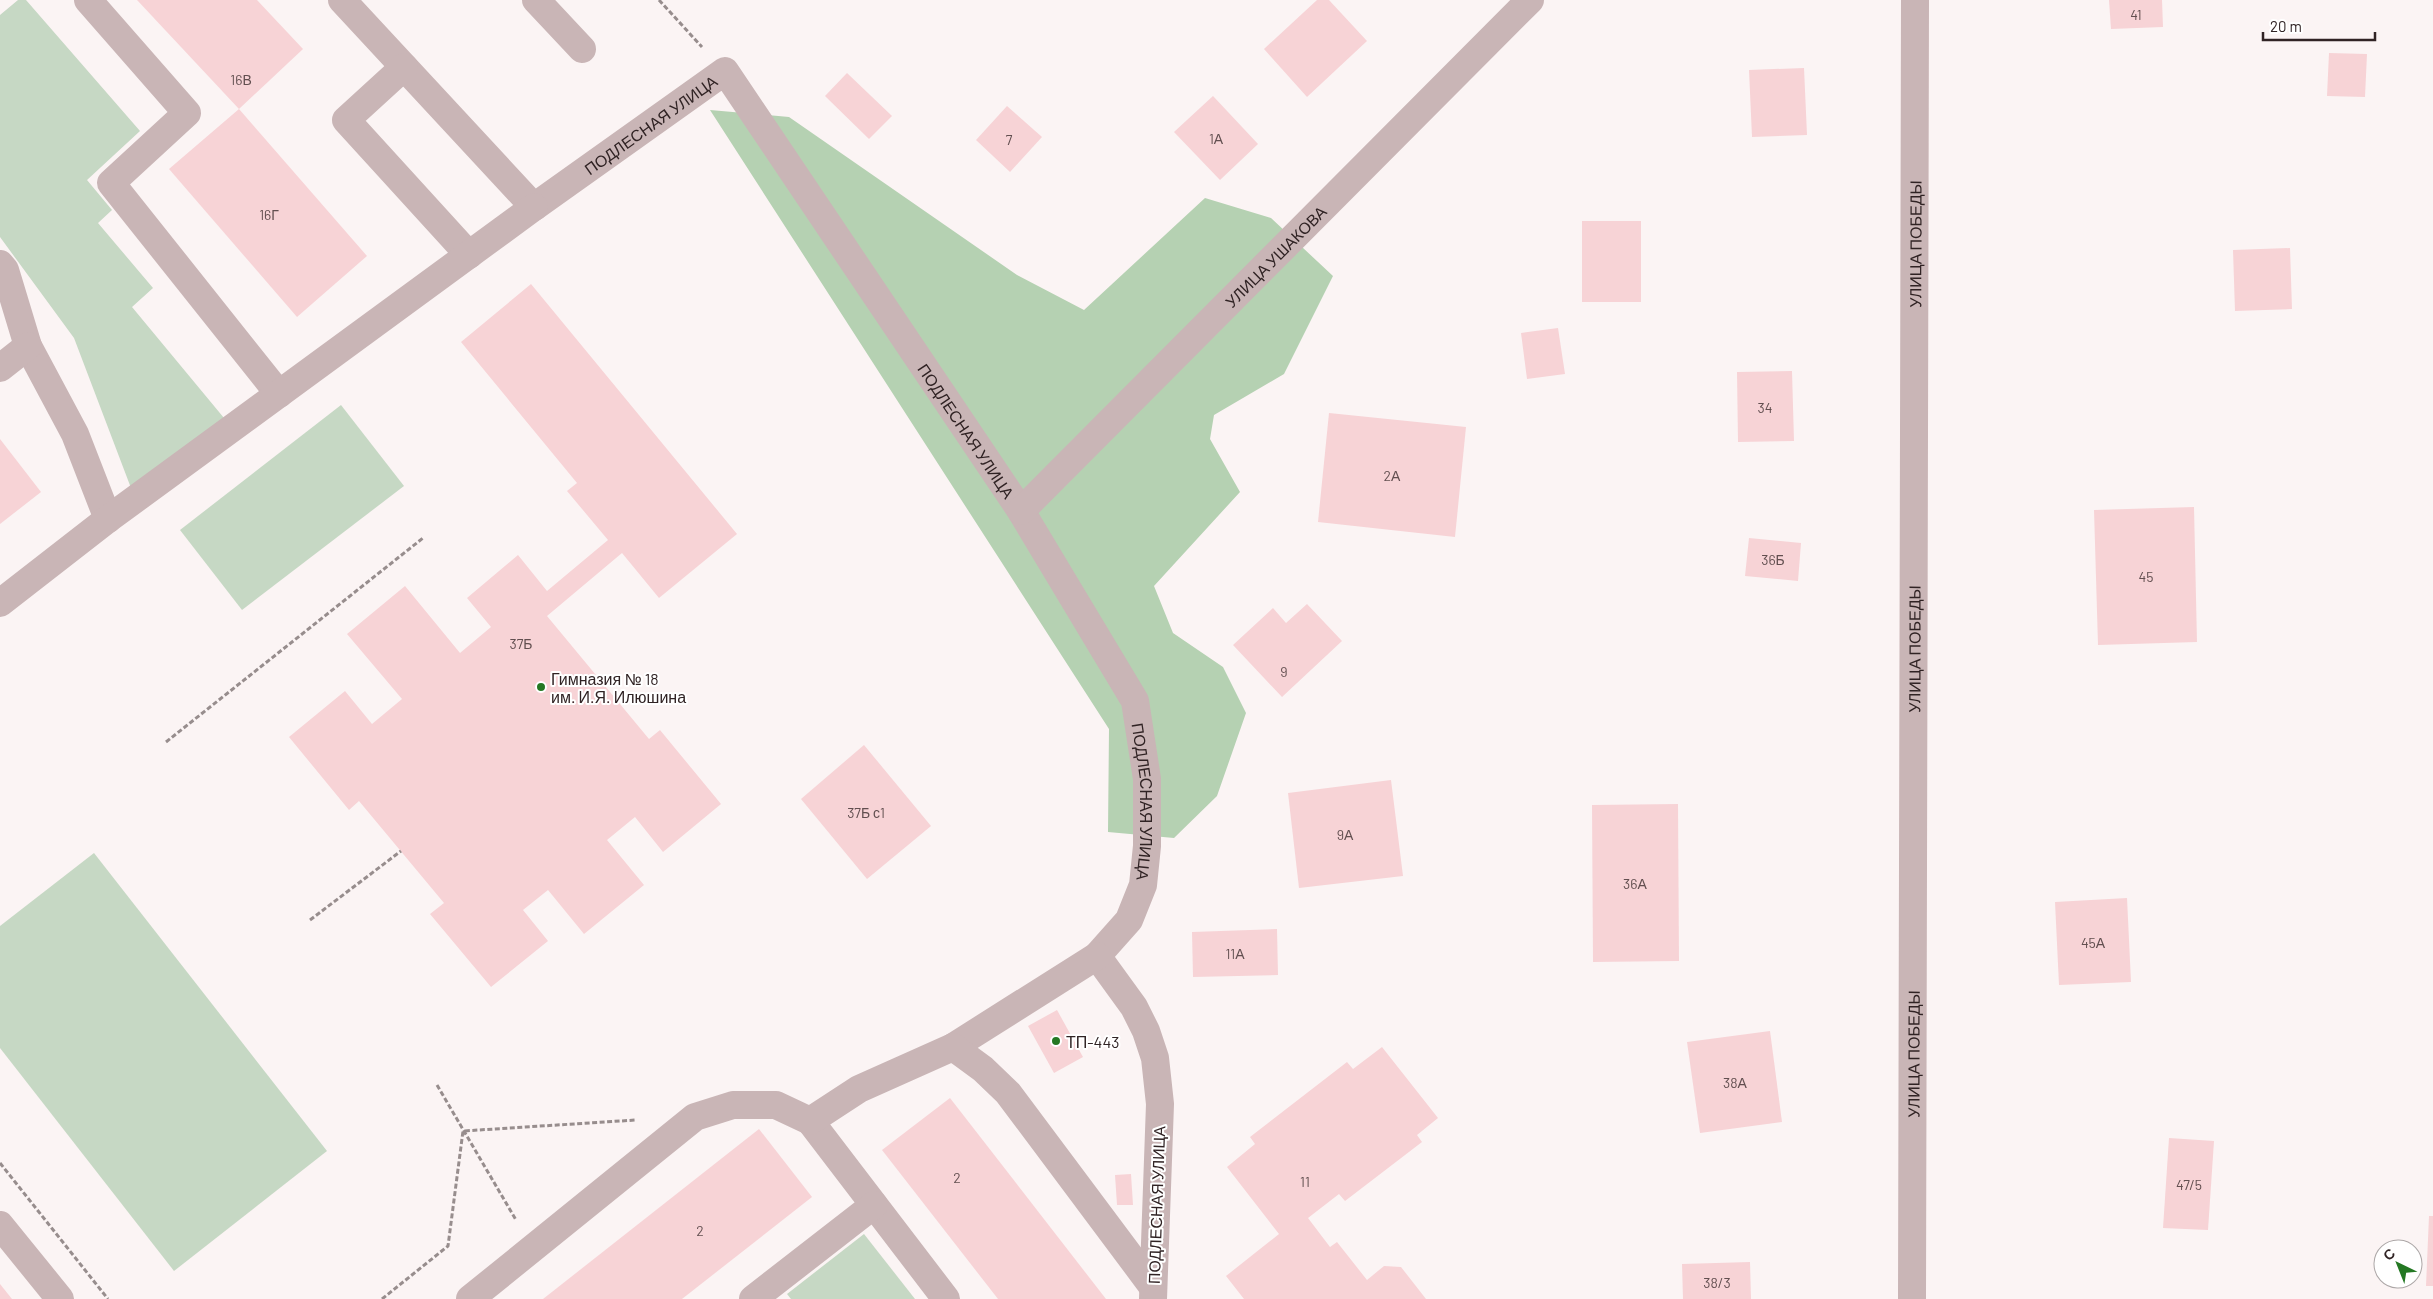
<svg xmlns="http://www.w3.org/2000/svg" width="2433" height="1299" font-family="Barlow,sans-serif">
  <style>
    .green { fill: #c6d8c4 }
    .forest { fill: #b5d1b2 }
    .building { fill: #f7d3d6 }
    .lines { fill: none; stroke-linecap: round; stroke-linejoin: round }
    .path { stroke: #978d8d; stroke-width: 3; stroke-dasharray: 5 2.5; stroke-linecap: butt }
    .minor { stroke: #c9b5b6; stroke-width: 28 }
    .poi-dot { fill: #247823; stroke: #fff; stroke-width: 2 }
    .labels { text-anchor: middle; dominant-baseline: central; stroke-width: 4; stroke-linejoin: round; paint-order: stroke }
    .number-label { font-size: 14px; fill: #624f50 }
    .street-label { font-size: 16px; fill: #302324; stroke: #fff }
    .poi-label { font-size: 16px; fill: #302324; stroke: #fff; text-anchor: start }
  </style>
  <rect width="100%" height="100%" fill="#fbf4f4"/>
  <!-- green -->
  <g class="green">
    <polygon points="18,0 26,0 140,131 87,180 112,210 98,223 153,288 132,307 224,418 131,488 74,338 0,237 0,15"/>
    <polygon points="341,405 404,486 242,610 180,530"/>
    <polygon points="94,853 327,1151 174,1271 0,1048 0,926"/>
    <polygon points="864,1234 915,1299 791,1299 787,1294"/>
  </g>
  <!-- forest -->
  <polygon class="forest" points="710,110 789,117 1017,275 1084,310 1205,198 1271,218 1333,276 1284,374 1214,415 1210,439 1240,492 1154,586 1173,633 1223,667 1246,713 1217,796 1174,838 1108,832 1109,729"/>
  <!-- building -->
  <g class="building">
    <polygon points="137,0 257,0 303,49 239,109"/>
    <polygon points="1317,0 1329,0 1367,41 1307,97 1264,49"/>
    <polygon points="2109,0 2162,0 2163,27 2111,29"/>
    <polygon points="2329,53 2367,54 2365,97 2327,96"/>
    <polygon points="1804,68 1807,135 1752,137 1749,70"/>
    <polygon points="847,73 892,116 869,139 825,96"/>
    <polygon points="1213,96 1258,144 1220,180 1174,132"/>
    <polygon points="1007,106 1042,137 1010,172 976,140"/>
    <polygon points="239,109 367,256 297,317 169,169"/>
    <rect x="1582" y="221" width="59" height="81"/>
    <polygon points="2290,248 2292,309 2235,311 2233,250"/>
    <polygon points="531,284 737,534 659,598 622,553 547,616 649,739 660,730 721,804 663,852 635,817 607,840 644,885 584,934 548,890 523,910 548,941 491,987 430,914 444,903 359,801 349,810 289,737 345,691 372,724 402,699 347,634 405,586 460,653 491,627 467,598 518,555 547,591 608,540 567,491 577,483 461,342"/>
    <polygon points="1558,328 1565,374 1527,379 1521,333"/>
    <polygon points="1792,371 1794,441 1738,442 1737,372"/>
    <polygon points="1329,413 1466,427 1455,537 1318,522"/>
    <polygon points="0,439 41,492 0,524"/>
    <polygon points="2194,507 2197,642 2098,645 2094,510"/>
    <polygon points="1749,538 1801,543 1798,581 1745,576"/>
    <polygon points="1307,604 1342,641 1282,697 1233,645 1273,608 1286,623"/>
    <polygon points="864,745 931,826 867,879 801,799"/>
    <polygon points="1391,780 1403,876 1299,888 1288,793"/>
    <polygon points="1678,804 1679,961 1593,962 1592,805"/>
    <polygon points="2127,898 2131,982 2059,985 2055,902"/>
    <polygon points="1277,929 1278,975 1193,977 1192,932"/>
    <polygon points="1057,1010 1083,1057 1054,1073 1028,1026"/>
    <polygon points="1770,1031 1782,1122 1700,1133 1687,1042"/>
    <polygon points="1382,1047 1438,1118 1417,1135 1422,1142 1345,1201 1339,1194 1308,1218 1330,1247 1337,1242 1367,1280 1384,1266 1401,1267 1426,1299 1244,1299 1226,1276 1279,1234 1227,1167 1255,1144 1250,1137 1347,1062 1353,1069"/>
    <polygon points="950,1098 1106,1299 998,1299 882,1150"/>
    <polygon points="759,1129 812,1197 682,1299 543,1299"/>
    <polygon points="2169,1138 2214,1141 2208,1230 2163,1228"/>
    <polygon points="1131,1174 1133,1205 1117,1205 1115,1175"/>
    <polygon points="2429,1216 2433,1216 2433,1286 2426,1286"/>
    <polygon points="1750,1262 1751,1299 1683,1299 1682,1264"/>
    <polygon points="0,1284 12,1299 0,1299"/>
  </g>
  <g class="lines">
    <!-- path -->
    <g class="path">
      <polyline points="659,0 702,47"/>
      <polyline points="166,742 423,538"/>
      <polyline points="310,920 401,851"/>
      <polyline points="437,1085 516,1220"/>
      <polyline points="0,1163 108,1299"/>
      <polyline points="382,1299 448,1246 463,1131 636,1120"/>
    </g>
    <!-- minor -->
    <g class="minor">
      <polyline points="88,0 187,113 111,183 279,394"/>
      <path id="s1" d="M342,0L534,207L725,71L1021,511L1135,701L1147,779V846L1143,885L1129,920L1097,956L1134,1007L1146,1031L1155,1058L1160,1104L1153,1299"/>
      <polyline points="536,0 582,49"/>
      <polyline points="404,67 346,120 469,255"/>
      <polyline points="0,264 5,270 28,346 75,434 108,519"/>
      <polyline points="0,368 28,346"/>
      <path id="s2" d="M1021,511L1530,0"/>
      <polyline points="0,603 108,519 534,207"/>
      <polyline points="953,1047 1097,956"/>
      <polyline points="810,1121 946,1299"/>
      <polyline points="0,1225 60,1299"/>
      <polyline points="470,1299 695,1117 733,1105 776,1105 810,1121 859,1089 953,1047 983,1069 1008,1093 1153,1287"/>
      <polyline points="753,1299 874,1205"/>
      <path id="s3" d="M1912,1299L1915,0"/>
    </g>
  </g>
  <!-- markers -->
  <g class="poi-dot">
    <circle cx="541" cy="687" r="5"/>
    <circle cx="1056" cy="1041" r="5"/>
  </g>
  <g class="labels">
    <!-- number labels -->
    <g class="number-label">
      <text x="2136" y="14">41</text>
      <text x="241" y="79">16В</text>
      <text x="1216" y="138">1А</text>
      <text x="1009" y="139">7</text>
      <text x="269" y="214">16Г</text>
      <text x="1765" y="407">34</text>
      <text x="1392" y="475">2А</text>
      <text x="1773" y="559">36Б</text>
      <text x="2146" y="576">45</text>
      <text x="521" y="643">37Б</text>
      <text x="1284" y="671">9</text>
      <text x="866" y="812">37Б с1</text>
      <text x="1345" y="834">9А</text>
      <text x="1635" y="883">36А</text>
      <text x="2093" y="942">45А</text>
      <text x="1235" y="953">11А</text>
      <text x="1735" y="1082">38А</text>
      <text x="957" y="1177">2</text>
      <text x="1305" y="1181">11</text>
      <text x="2189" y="1184">47/5</text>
      <text x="700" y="1230">2</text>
      <text x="1717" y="1282">38/3</text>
    </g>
    <!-- street labels -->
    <g class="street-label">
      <text stroke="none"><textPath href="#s1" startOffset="425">ПОДЛЕСНАЯ УЛИЦА</textPath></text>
      <text stroke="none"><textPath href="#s3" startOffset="1055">УЛИЦА ПОБЕДЫ</textPath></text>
      <text stroke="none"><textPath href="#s2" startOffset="360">УЛИЦА УШАКОВА</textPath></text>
      <text stroke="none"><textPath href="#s1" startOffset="950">ПОДЛЕСНАЯ УЛИЦА</textPath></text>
      <text stroke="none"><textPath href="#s3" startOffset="650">УЛИЦА ПОБЕДЫ</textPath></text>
      <text stroke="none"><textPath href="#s1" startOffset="1370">ПОДЛЕСНАЯ УЛИЦА</textPath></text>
      <text stroke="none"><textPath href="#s3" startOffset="245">УЛИЦА ПОБЕДЫ</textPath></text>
      <text transform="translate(1156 1205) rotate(-88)">ПОДЛЕСНАЯ УЛИЦА</text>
    </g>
    <!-- poi labels -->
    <g class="poi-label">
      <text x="551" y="678">Гимназия № 18<tspan x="551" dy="18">им. И.Я. Илюшина</tspan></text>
      <text x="1066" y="1041">ТП-443</text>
    </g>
  </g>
  <!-- north arrow -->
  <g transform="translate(2398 1264) rotate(317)"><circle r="24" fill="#ffffff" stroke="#aca7a7"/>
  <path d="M0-4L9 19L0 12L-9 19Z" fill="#247823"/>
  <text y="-8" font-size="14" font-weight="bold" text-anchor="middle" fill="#302324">С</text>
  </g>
  <!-- scale -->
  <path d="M2263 32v8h112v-8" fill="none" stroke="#302324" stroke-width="2.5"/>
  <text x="2270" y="32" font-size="15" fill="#302324" stroke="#ffffff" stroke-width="4" paint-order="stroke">20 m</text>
</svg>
